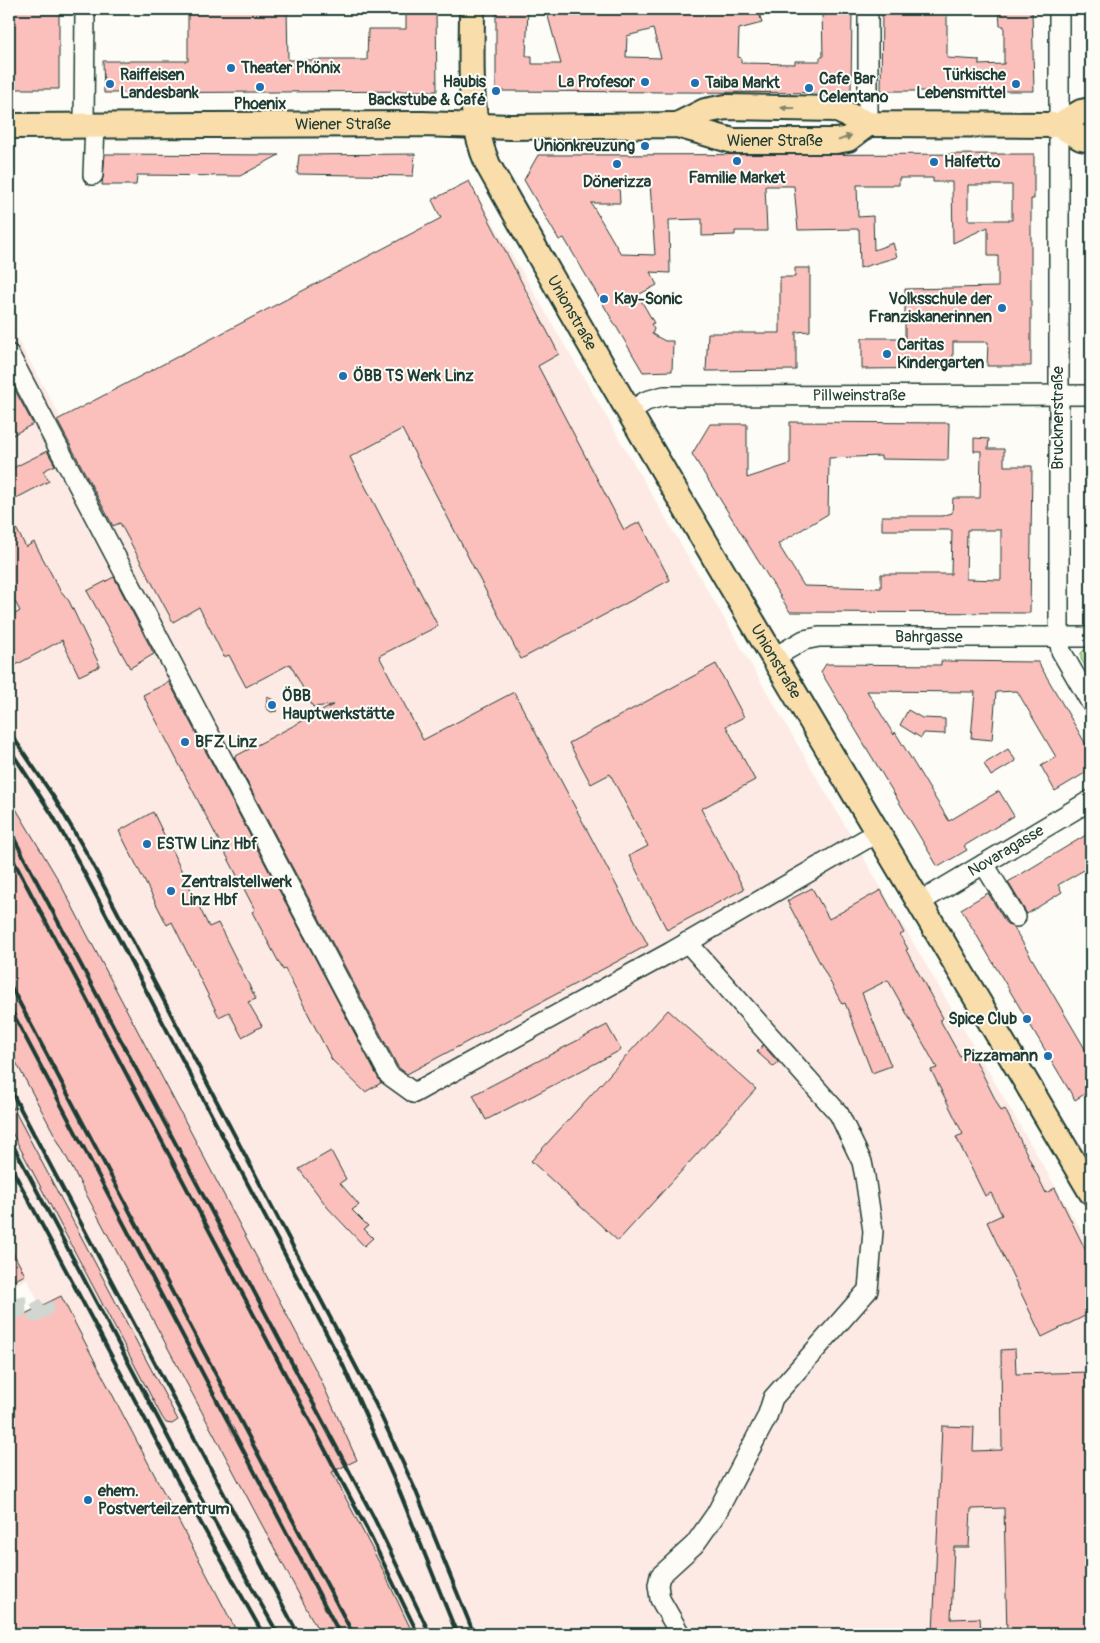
<svg xmlns="http://www.w3.org/2000/svg" width="1100" height="1643" font-family="Pangolin,sans-serif">
  <style>
    .built { fill: #fdeae5 }
    .green { fill: #bae29e; stroke: #6c9069 }
    .building { fill: #fcc0bc; stroke: #1f3d34; fill-rule: evenodd }
    .lines { fill: none; stroke-linecap: round; stroke-linejoin: round }
    .minor-tunnel { stroke: #d1d6d0; stroke-width: 19; stroke-dasharray: 19 9; stroke-linecap: butt }
    .minor-casing { stroke: #1f3d34; stroke-width: 22 }
    .major-casing { stroke: #1f3d34; stroke-width: 28 }
    .minor { stroke: #fdfcf7; stroke-width: 19 }
    .major { stroke: #f9deab; stroke-width: 24 }
    .rail { stroke: #1f3d34; stroke-width: 4 }
    .oneway { fill: #81856a }
    .poi-dot { fill: #1f6fb2; stroke: #fdfcf7; stroke-width: 2 }
    .labels { text-anchor: middle; dominant-baseline: central; stroke-width: 4; stroke-linejoin: round; paint-order: stroke }
    .poi-label { font-size: 16px; font-weight: bold; fill: #1f3d34; stroke: #fdfcf7; text-anchor: start }
    .street-label { font-size: 16px; fill: #1f3d34; stroke: #fdfcf7 }
  </style>
  <rect width="100%" height="100%" fill="#fdfcf7"/>
  <filter id="ink" filterUnits="userSpaceOnUse"><feTurbulence type="fractalNoise" baseFrequency=".02" numOctaves="2"/><feDisplacementMap in="SourceGraphic" scale="10" xChannelSelector="R" yChannelSelector="G"/><feConvolveMatrix kernelMatrix="1 2 1 2 8 2 1 2 1" color-interpolation-filters="sRGB"/></filter>
  <g filter="url(#ink)">
    <!-- built -->
    <polygon class="built" points="469,181 1086,1239 1091,1255 1091,1634 9,1634 9,1322 40,1305 27,1279 9,1289 9,324 61,418 441,218"/>
    <!-- green -->
    <polygon class="green" points="1084,650 1091,650 1091,676 1081,659 1081,653"/>
    <!-- building -->
    <g class="building">
      <polygon points="21,9 59,9 59,89 9,89 9,16"/>
      <polygon points="188,9 287,9 288,60 367,60 368,29 406,29 406,9 436,9 437,91 104,93 103,61 188,61"/>
      <path d="M496,9H528L526,56H532V64H561L546,9H758L762,23L739,29L738,57L741,58V63L795,64V61H820V57H823L822,9H852L851,93L496,91ZM653,29L661,58L626,57L627,36Z"/>
      <polygon points="882,9 947,9 947,58 979,60 979,65 1004,64 1004,26 1000,26 999,9 1032,9 1034,91 881,91"/>
      <polygon points="105,154 279,155 240,176 137,175 136,185 102,185"/>
      <polygon points="415,154 413,176 297,174 299,155"/>
      <path d="M1034,154V199H1031V366H987L988,342H953V368L862,369V338H905V289L998,287V256H988V227L953,243L952,182H933V178H899V185H857L858,217L873,216L874,250L893,243L897,257L860,268L859,229L798,230L794,186H765L767,231H735V235L702,236V219L669,220L670,273L650,272L657,285L638,295L654,323L651,324L654,329L652,334L665,341H673L672,371L643,372L564,238L559,240L524,180L538,155ZM619,184H650L655,255L621,254L591,203H620ZM968,185H1012V220H968Z"/>
      <polygon points="469,181 559,354 538,366 624,530 640,522 670,580 521,659 402,429 350,457 438,626 379,656 423,740 514,692 648,945 407,1074 398,1067 234,757 333,705 313,707 290,664 246,687 229,655 224,657 199,607 173,622 120,523 113,526 57,420 441,218 432,200"/>
      <polygon points="795,268 810,268 810,331 796,332 796,370 706,371 708,333 780,333 780,277 795,277"/>
      <polygon points="9,379 33,424 9,437"/>
      <path d="M790,422L949,423L948,460L881,459V456L829,458L828,514L778,544L804,586L881,588V574H951L952,530H882V516H942L952,513L953,498H980L981,451H974V438L989,439L988,449H1004V466H1032L1030,613L790,612L692,454L710,424H747V478L790,464ZM967,530H1001V580L966,579Z"/>
      <polygon points="47,451 55,465 43,471 49,481 9,502 9,470"/>
      <polygon points="9,515 26,547 34,542 60,590 69,601 100,666 79,676 62,640 14,666 9,655 9,618 20,611 9,590"/>
      <polygon points="114,577 154,654 130,668 87,591"/>
      <polygon points="941,661 1038,662 1091,753 1091,767 1090,770 1055,791 1041,766 1056,757 1017,691 996,692 992,740 971,738 975,692 867,691 894,735 895,732 949,821 999,791 1014,816 964,846 967,850 938,867 821,672 826,664 941,665"/>
      <polygon points="716,664 744,717 726,726 755,780 701,809 744,889 667,930 629,856 648,846 610,774 591,784 569,743"/>
      <polygon points="169,682 381,1083 365,1092 332,1060 285,969 283,970 252,912 255,910 143,695"/>
      <polygon points="267,697 278,702 277,711 271,712 266,708"/>
      <polygon points="908,710 922,718 945,719 945,734 924,733 921,738 900,725"/>
      <polygon points="1008,749 1016,761 991,776 984,764"/>
      <polygon points="9,797 59,881 319,1376 357,1460 332,1472 381,1566 413,1634 320,1634 9,1049"/>
      <polygon points="153,812 209,927 218,923 256,999 248,1002 262,1026 242,1037 229,1012 219,1017 172,922 167,925 119,831"/>
      <polygon points="1091,832 1091,866 1058,885 1062,892 1027,914 1008,882"/>
      <polygon points="812,888 829,919 881,890 904,933 900,935 908,949 906,950 943,1018 940,1020 960,1056 971,1051 1001,1111 1005,1109 1046,1193 1055,1188 1087,1253 1091,1251 1091,1313 1042,1337 987,1222 1002,1215 991,1193 985,1196 956,1137 963,1134 931,1070 937,1068 888,980 862,993 891,1066 872,1073 845,1003 842,1004 787,901"/>
      <polygon points="988,893 1006,923 1014,928 1091,1059 1091,1090 1075,1100 961,909"/>
      <polygon points="668,1010 756,1089 618,1241 531,1161"/>
      <polygon points="607,1025 621,1050 486,1120 473,1095"/>
      <polygon points="763,1045 778,1062 774,1067 757,1052"/>
      <polygon points="9,1100 178,1420 172,1424 166,1423 162,1417 9,1127"/>
      <polygon points="331,1151 346,1179 340,1183 359,1205 352,1210 368,1226 364,1229 373,1238 364,1246 328,1208 299,1169"/>
      <polygon points="9,1245 25,1275 9,1283"/>
      <polygon points="61,1296 78,1329 238,1634 9,1634 9,1322"/>
      <polygon points="1015,1349 1016,1374 1091,1372 1091,1634 1007,1634 1004,1508 971,1509 969,1547 954,1547 951,1619 980,1618 981,1634 933,1634 942,1426 974,1427 973,1451 1002,1450 1001,1350"/>
    </g>
    <g class="lines">
      <!-- minor-tunnel -->
      <polyline class="minor-tunnel" points="9,1313 22,1306 29,1306 35,1313 45,1307 44,1305"/>
      <!-- minor casing -->
      <g class="minor-casing">
        <g id="minor">
          <polyline points="868,9 868,124"/>
          <polyline points="1059,9 1059,637 1061,651 1091,703"/>
          <polyline points="84,125 85,9"/>
          <polyline points="93,175 95,125"/>
          <polyline points="9,354 389,1075 414,1093 671,952 878,832"/>
          <path id="s1" d="M629,412L646,401L664,396L1091,395"/>
          <path id="s2" d="M773,658L804,640L819,637H1091"/>
          <polyline points="984,864 1016,917"/>
          <path id="s3" d="M920,902L1091,800"/>
          <polyline points="680,1634 660,1599 658,1585 660,1576 695,1544 716,1514 767,1417 773,1398 868,1290 873,1231 865,1177 862,1162 839,1114 687,942"/>
        </g>
      </g>
      <!-- major casing -->
      <g class="major-casing">
        <g id="major">
          <path id="s4" d="M472,9C472,61 467,117 488,165C682,511 890,850 1091,1192"/>
          <polyline points="677,125 705,111 726,107 835,109 868,124 1059,125 1081,138 1091,140"/>
          <polyline points="1059,125 1081,112 1091,110"/>
          <path id="s5" d="M9,126L422,124L511,127L677,125L733,141H836L848,139L868,124"/>
        </g>
      </g>
      <!-- minor -->
      <use href="#minor" class="minor"/>
      <!-- major -->
      <use href="#major" class="major"/>
      <!-- rail -->
      <g class="rail">
        <polyline points="9,731 55,799 86,852 375,1403 415,1489 474,1634"/>
        <polyline points="9,748 53,816 78,861 343,1365 398,1488 457,1634"/>
        <polyline points="9,829 374,1518 430,1634"/>
        <polyline points="9,852 367,1529 418,1634"/>
        <polyline points="9,983 353,1634"/>
        <polyline points="9,1006 340,1634"/>
        <polyline points="9,1087 298,1634"/>
        <polyline points="9,1138 186,1471 278,1634"/>
        <polyline points="9,1163 188,1500 263,1634"/>
      </g>
    </g>
    <!-- one-way arrows -->
    <defs><path id="oneway-solid" d="M-6-.8H1V-3.2L6.5 0L1 3.2V.8H-6Z" transform="scale(1.25)"/></defs>
    <g class="oneway">
      <use href="#oneway-solid" transform="translate(788 108) rotate(-179)"/>
      <use href="#oneway-solid" transform="translate(845 138) rotate(-21)"/>
    </g>
  </g>
  <!-- markers -->
  <g class="poi-dot">
    <circle cx="231" cy="68" r="5"/>
    <circle cx="645" cy="82" r="5"/>
    <circle cx="695" cy="83" r="5"/>
    <circle cx="110" cy="84" r="5"/>
    <circle cx="1016" cy="84" r="5"/>
    <circle cx="260" cy="87" r="5"/>
    <circle cx="809" cy="88" r="5"/>
    <circle cx="496" cy="91" r="5"/>
    <circle cx="645" cy="146" r="5"/>
    <circle cx="737" cy="161" r="5"/>
    <circle cx="934" cy="162" r="5"/>
    <circle cx="617" cy="164" r="5"/>
    <circle cx="604" cy="299" r="5"/>
    <circle cx="1002" cy="308" r="5"/>
    <circle cx="887" cy="354" r="5"/>
    <circle cx="343" cy="376" r="5"/>
    <circle cx="272" cy="705" r="5"/>
    <circle cx="185" cy="742" r="5"/>
    <circle cx="147" cy="844" r="5"/>
    <circle cx="171" cy="891" r="5"/>
    <circle cx="1027" cy="1019" r="5"/>
    <circle cx="1048" cy="1056" r="5"/>
    <circle cx="88" cy="1500" r="5"/>
  </g>
  <g class="labels">
    <!-- poi labels -->
    <g class="poi-label">
      <text x="241" y="68">Theater Phönix</text>
      <text x="120" y="75">Raiffeisen<tspan x="120" dy="18">Landesbank</tspan></text>
      <text x="1006" y="75" text-anchor="end">Türkische<tspan x="1006" dy="18">Lebensmittel</tspan></text>
      <text x="819" y="79">Cafe Bar<tspan x="819" dy="18">Celentano</tspan></text>
      <text x="486" y="82" text-anchor="end">Haubis<tspan x="486" dy="18">Backstube &amp; Café</tspan></text>
      <text x="635" y="82" text-anchor="end">La Profesor</text>
      <text x="705" y="83">Taiba Markt</text>
      <text x="260" y="104" text-anchor="middle">Phoenix</text>
      <text x="635" y="146" text-anchor="end">Unionkreuzung</text>
      <text x="944" y="162">Halfetto</text>
      <text x="737" y="178" text-anchor="middle">Familie Market</text>
      <text x="617" y="182" text-anchor="middle">Dönerizza</text>
      <text x="614" y="299">Kay-Sonic</text>
      <text x="992" y="299" text-anchor="end">Volksschule der<tspan x="992" dy="18">Franziskanerinnen</tspan></text>
      <text x="897" y="345">Caritas<tspan x="897" dy="18">Kindergarten</tspan></text>
      <text x="353" y="376">ÖBB TS Werk Linz</text>
      <text x="282" y="696">ÖBB<tspan x="282" dy="18">Hauptwerkstätte</tspan></text>
      <text x="195" y="742">BFZ Linz</text>
      <text x="157" y="844">ESTW Linz Hbf</text>
      <text x="181" y="882">Zentralstellwerk<tspan x="181" dy="18">Linz Hbf</tspan></text>
      <text x="1017" y="1019" text-anchor="end">Spice Club</text>
      <text x="1038" y="1056" text-anchor="end">Pizzamann</text>
      <text x="98" y="1491">ehem.<tspan x="98" dy="18">Postverteilzentrum</tspan></text>
    </g>
    <!-- street labels -->
    <g class="street-label">
      <text stroke="none"><textPath href="#s5" startOffset="334">Wiener Straße</textPath></text>
      <text stroke="none"><textPath href="#s5" startOffset="768">Wiener Straße</textPath></text>
      <text stroke="none"><textPath href="#s4" startOffset="328">Unionstraße</textPath></text>
      <text stroke="none"><textPath href="#s1" startOffset="234">Pillweinstraße</textPath></text>
      <text transform="translate(1058 418) rotate(-90)">Brucknerstraße</text>
      <text stroke="none"><textPath href="#s2" startOffset="161">Bahrgasse</textPath></text>
      <text stroke="none"><textPath href="#s4" startOffset="732">Unionstraße</textPath></text>
      <text stroke="none"><textPath href="#s3" startOffset="100">Novaragasse</textPath></text>
    </g>
  </g>
  <!-- margin -->
  <rect width="1100" height="1643" fill="none" stroke="#fdfcf7" stroke-width="30"/>
  <rect x="15" y="15" width="1070" height="1613" fill="none" stroke="#1f3d34" stroke-width="2" filter="url(#ink)"/>
</svg>
